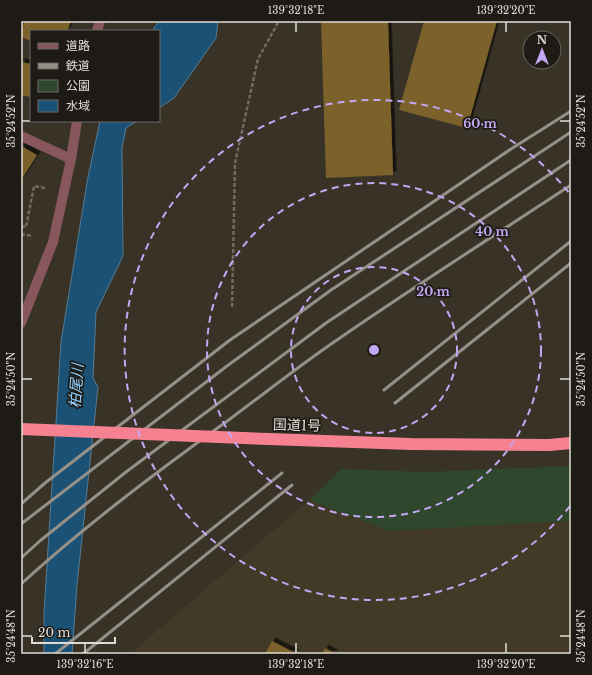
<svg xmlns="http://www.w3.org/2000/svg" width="592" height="675" font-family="'Libre Baskerville','Noto Sans JP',serif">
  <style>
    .built { fill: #423927 }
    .green { fill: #2f472c }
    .water { fill: #1b5175; stroke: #567b92 }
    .building { fill: #7c6229; filter: url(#shadow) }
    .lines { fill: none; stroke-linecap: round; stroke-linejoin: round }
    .path { stroke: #706a60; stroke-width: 2.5; stroke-dasharray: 4 2; stroke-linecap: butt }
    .minor { stroke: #87575c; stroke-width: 10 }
    .highway { stroke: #f68291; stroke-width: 12 }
    .rail { stroke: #959087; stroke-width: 3 }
    .highway-bridge { stroke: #f68291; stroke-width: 12 }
    .ticks { fill: none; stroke: #e0dcd5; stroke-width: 1.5 }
    .ring { fill: none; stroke: #c2a7f2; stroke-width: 2; stroke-dasharray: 7 5 }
    .labels { text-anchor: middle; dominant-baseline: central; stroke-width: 3.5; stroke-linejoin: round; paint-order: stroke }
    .street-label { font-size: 14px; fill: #e0dcd5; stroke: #1e1b16 }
    .water-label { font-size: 15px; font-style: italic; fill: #94d1ff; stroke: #1e1b16 }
    .centre { fill: #c2a7f2; stroke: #1e1b16; stroke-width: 2 }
    .ring-label { font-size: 12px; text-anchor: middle; font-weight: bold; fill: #c2a7f2; stroke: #1e1b16; stroke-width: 3.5; stroke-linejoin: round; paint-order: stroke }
    .neatline { fill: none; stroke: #e0dcd5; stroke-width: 1.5 }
    .ticks-label { font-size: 10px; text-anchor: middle; fill: #e0dcd5 }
  </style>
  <defs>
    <filter id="shadow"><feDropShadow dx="3.5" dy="-3.5" stdDeviation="0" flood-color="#0009"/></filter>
  </defs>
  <rect width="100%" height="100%" fill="#393327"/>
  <!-- built -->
  <polygon class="built" points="309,500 389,531 571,521 571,654 130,654"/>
  <!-- green -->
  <polygon class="green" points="571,466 571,521 389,531 309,500 341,469 426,472"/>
  <!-- water -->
  <g class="water">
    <polygon points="159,21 218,21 216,38 174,98 159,108 159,31 152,31"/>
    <polygon points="100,121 137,121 126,128 122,148 123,256 96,312 93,378 98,387 77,585 72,654 44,654 44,613 61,342 88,177"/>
  </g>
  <!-- building -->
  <g class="building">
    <polygon points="25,21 71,21 67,31 31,31 31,41 21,37 21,30"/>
    <polygon points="321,21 388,21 393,175 326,178"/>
    <polygon points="424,21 497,21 467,128 399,110"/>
    <polygon points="21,62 31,64 31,97 21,95"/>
    <polygon points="21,146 37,155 21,180"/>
    <polygon points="272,641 297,654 265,654"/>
    <polygon points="325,648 336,654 322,654"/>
  </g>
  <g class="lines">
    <!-- path -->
    <g class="path">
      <polyline points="21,226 26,227 34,186 45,188"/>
      <polyline points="21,234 33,236"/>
      <polyline points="232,307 235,163 258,59 279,21"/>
    </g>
    <!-- minor -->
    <g class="minor">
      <polyline points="97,31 100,21"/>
      <polyline points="21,136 71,159"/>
      <polyline points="21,323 53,242 71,159 77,121"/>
    </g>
    <!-- highway -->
    <polyline class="highway" points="268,439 411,444 549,445 571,443"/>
    <!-- rail -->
    <g class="rail">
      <polyline points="384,390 571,241"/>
      <polyline points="395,403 571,263"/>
      <polyline points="21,504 45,483 230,340 511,149 571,111"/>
      <polyline points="21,524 227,366 331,290 571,132"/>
      <polyline points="21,558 41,540 126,472 326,323 571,160"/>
      <path d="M21,584C87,524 158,471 230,419C265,393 299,366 334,342C412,288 492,237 571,185"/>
      <polyline points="55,654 282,473"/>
      <polyline points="83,654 292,485"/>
    </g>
    <!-- highway-bridge -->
    <polyline class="highway-bridge" points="21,429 268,439"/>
  </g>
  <!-- ticks -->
  <path class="ticks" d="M296,22V32M506,22V32M22,121H32M560,121H570M22,379H32M560,379H570M22,636H32M560,636H570M85,643V653M296,643V653M506,643V653"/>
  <!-- distance rings -->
  <g class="ring">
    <circle cx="374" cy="350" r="83"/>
    <circle cx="374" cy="350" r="167"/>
    <path d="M570 506A250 250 0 1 1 570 194"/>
  </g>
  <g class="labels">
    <!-- street labels -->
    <g class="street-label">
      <text transform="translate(297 425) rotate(2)">国道1号</text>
    </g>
    <!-- water labels -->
    <g class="water-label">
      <text transform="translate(76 386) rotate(-86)">柏尾川</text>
    </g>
  </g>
  <circle cx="374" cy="350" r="6" class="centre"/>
  <g class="ring-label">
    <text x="480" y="128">60 m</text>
    <text x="492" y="236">40 m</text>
    <text x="433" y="296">20 m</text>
  </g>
  <!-- border -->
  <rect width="592" height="675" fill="none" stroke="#1e1b16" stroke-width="44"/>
  <!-- legend -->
  <rect x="30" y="30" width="130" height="92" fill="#1e1b16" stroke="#6c6862"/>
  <rect x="38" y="43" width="20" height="6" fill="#87575c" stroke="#6c6862"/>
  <text x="66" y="50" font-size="12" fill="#e0dcd5">道路</text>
  <rect x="38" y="63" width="20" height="6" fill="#959087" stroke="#6c6862"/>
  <text x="66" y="70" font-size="12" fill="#e0dcd5">鉄道</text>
  <rect x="38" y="80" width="20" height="12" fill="#2f472c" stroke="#6c6862"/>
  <text x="66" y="90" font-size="12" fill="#e0dcd5">公園</text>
  <rect x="38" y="100" width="20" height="12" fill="#1b5175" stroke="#6c6862"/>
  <text x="66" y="110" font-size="12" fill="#e0dcd5">水域</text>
  <!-- north arrow -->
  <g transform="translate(542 50)"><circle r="19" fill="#1e1b16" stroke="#6c6862"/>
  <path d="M0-3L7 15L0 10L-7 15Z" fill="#c2a7f2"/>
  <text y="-6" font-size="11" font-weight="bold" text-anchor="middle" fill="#e0dcd5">N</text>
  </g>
  <!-- scale -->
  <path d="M32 637v6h83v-6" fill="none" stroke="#e0dcd5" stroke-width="2"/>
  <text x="38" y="637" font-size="12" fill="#e0dcd5" stroke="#1e1b16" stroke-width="3" paint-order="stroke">20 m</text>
  <rect x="22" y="22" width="548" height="631" class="neatline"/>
  <g class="ticks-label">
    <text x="296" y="14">139°32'18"E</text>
    <text x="506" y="14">139°32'20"E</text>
    <text transform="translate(11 121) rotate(-90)" y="4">35°24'52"N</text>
    <text transform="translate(581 121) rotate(-90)" y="4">35°24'52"N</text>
    <text transform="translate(11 379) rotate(-90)" y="4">35°24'50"N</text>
    <text transform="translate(581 379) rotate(-90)" y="4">35°24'50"N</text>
    <text transform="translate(11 636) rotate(-90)" y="4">35°24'48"N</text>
    <text transform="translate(581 636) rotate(-90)" y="4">35°24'48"N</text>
    <text x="85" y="668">139°32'16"E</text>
    <text x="296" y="668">139°32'18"E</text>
    <text x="506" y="668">139°32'20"E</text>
  </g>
</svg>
